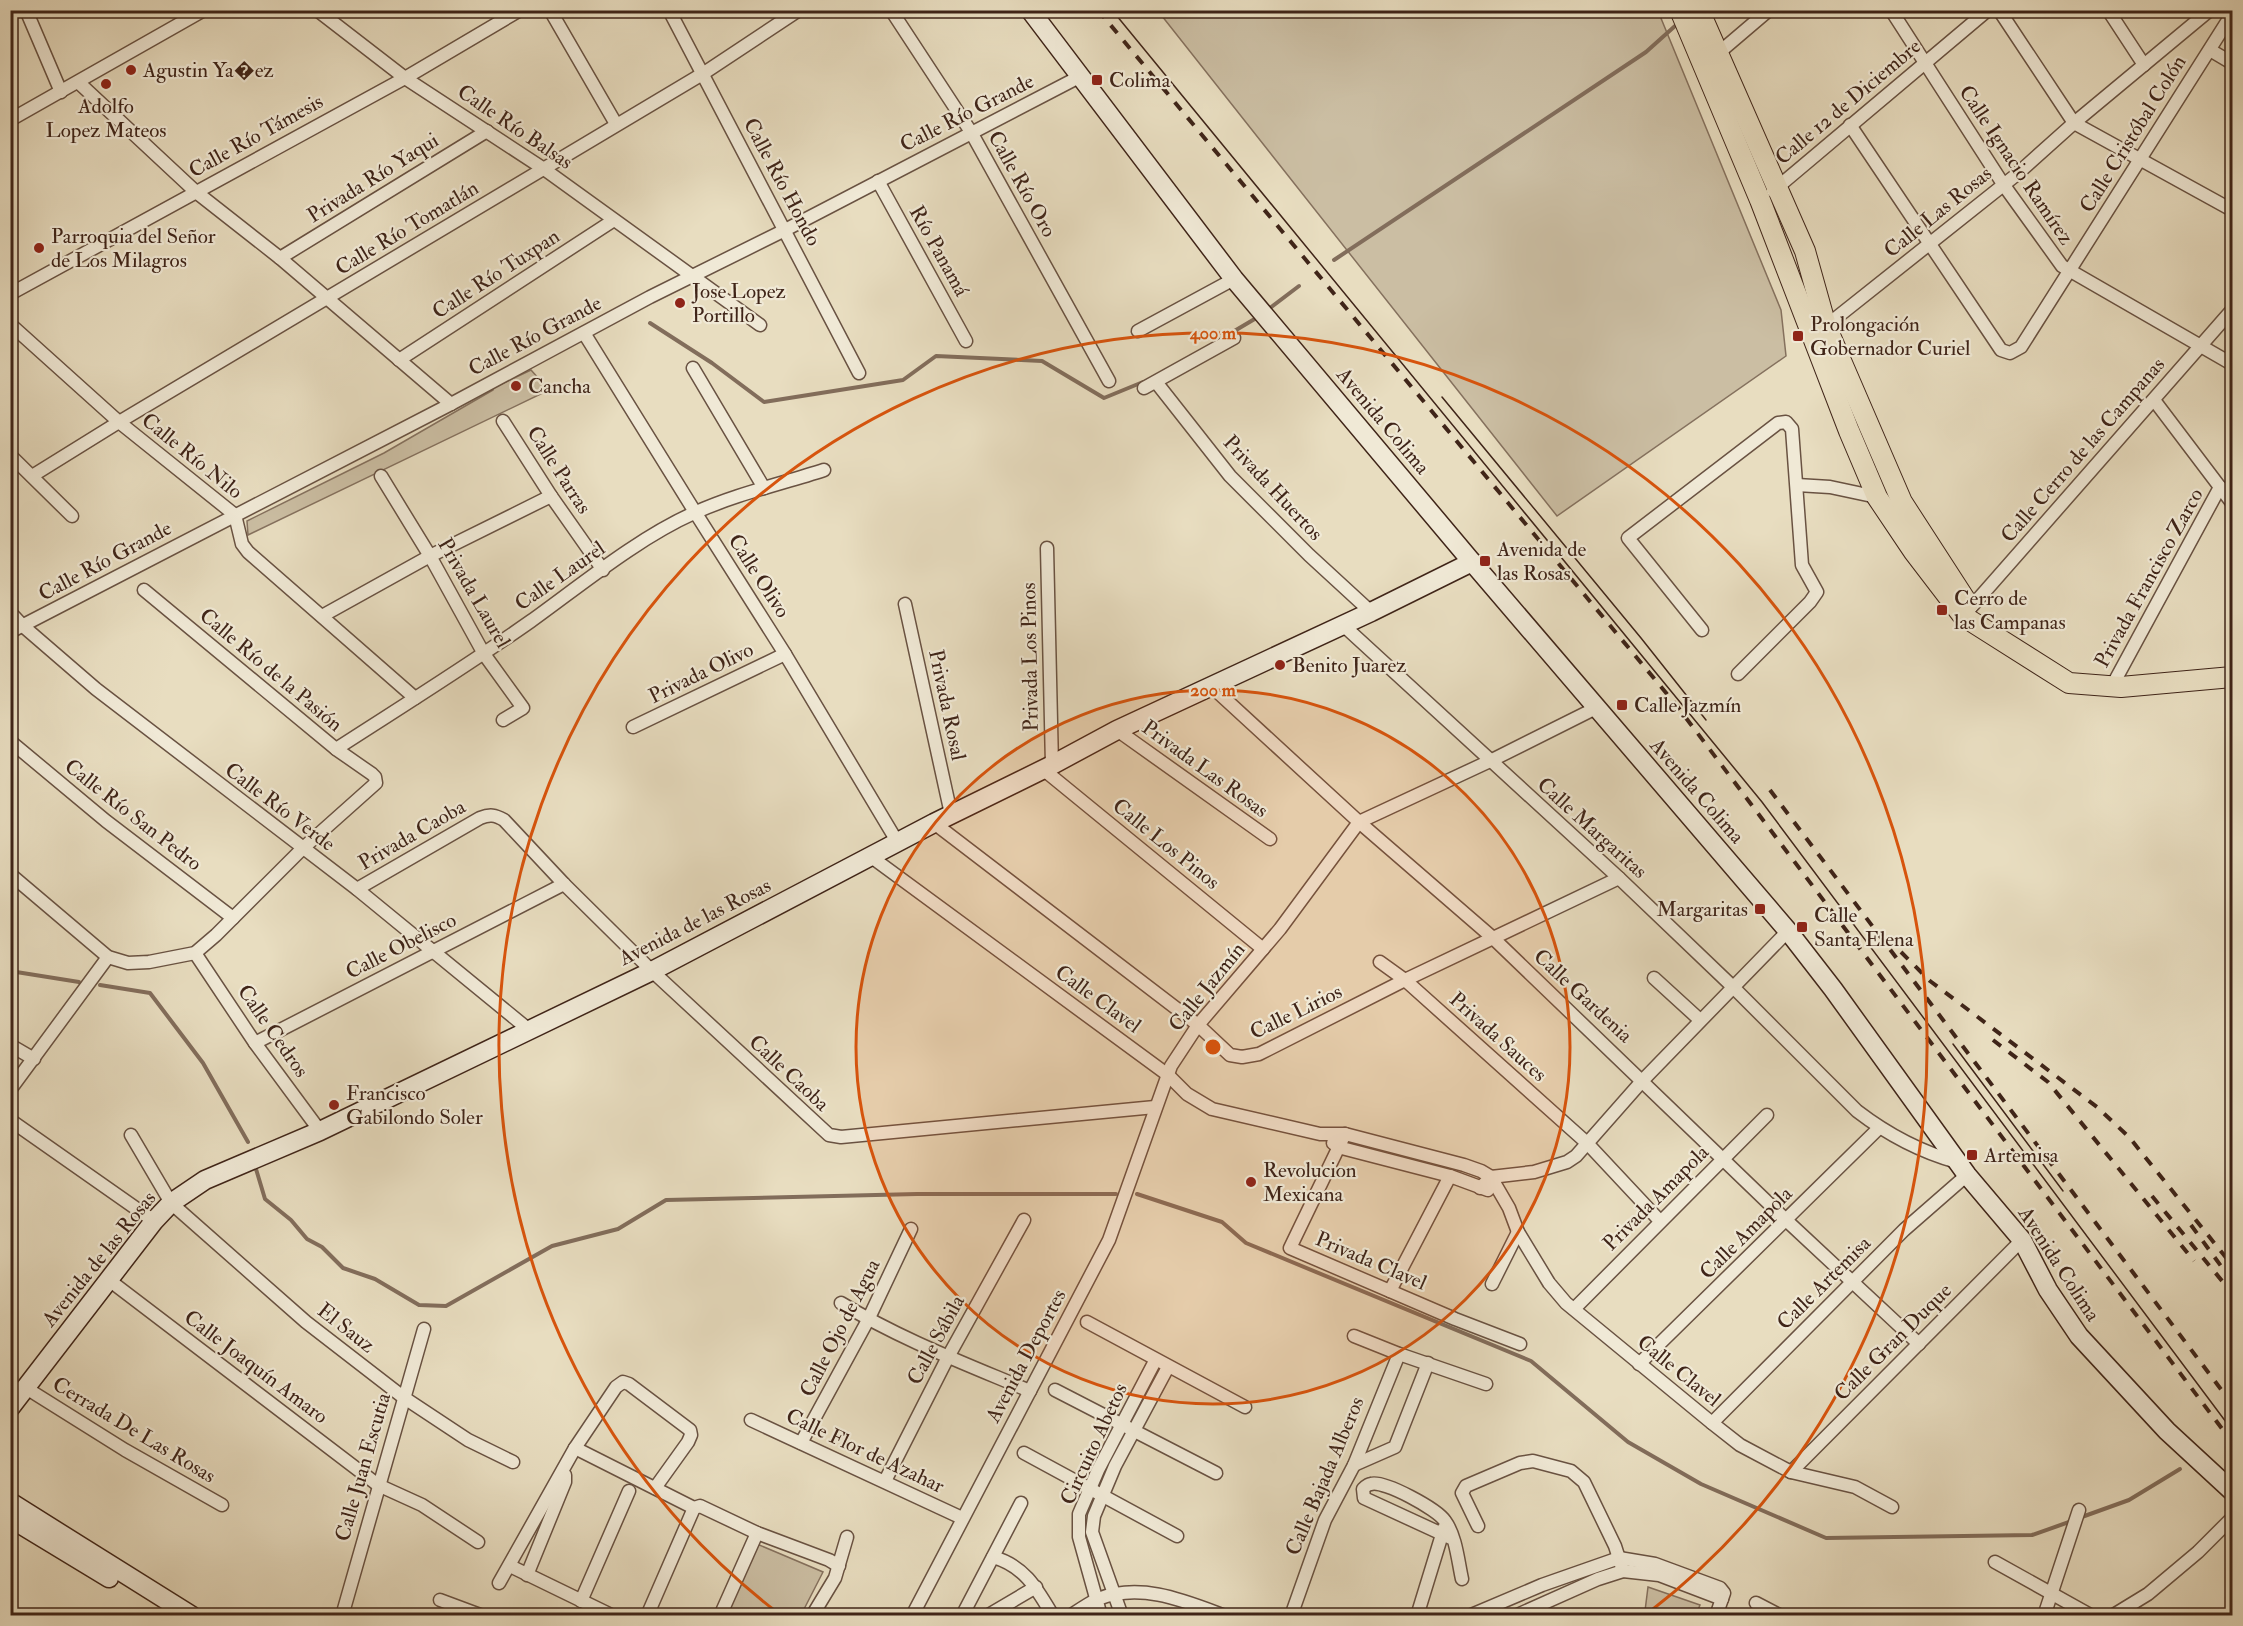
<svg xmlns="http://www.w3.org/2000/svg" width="2243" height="1626" font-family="'IM FELL Double Pica',serif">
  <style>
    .green { fill: #cbbea3; stroke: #85715e; stroke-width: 1.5 }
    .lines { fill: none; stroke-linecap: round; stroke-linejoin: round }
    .stream { stroke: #826d5b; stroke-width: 4 }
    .street-casing { stroke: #695242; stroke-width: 15 }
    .secondary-casing { stroke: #3f2418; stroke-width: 21 }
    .primary-casing { stroke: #3f2418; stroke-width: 22 }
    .street { stroke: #f0e9d6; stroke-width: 12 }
    .secondary { stroke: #f0e9d6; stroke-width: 18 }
    .primary { stroke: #e8ddc0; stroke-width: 20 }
    .tram { stroke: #3f2418; stroke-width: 1.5 }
    .rail { stroke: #3f2418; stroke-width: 4; stroke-dasharray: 10 10; stroke-linecap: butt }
    .ring { fill: none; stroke: #d7540d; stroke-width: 3 }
    .poi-dot { fill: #8f2418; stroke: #f0e9d6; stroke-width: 2 }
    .labels { text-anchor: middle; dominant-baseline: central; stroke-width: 4.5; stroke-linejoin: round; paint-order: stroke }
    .poi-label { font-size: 21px; fill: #3f2418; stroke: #f0e9d6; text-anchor: start }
    .street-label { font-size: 21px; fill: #3f2418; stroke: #f0e9d6 }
    .centre { fill: #d7540d; stroke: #f0e9d6; stroke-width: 3 }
    .ring-label { font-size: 18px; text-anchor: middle; font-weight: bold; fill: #d7540d; stroke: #f0e9d6; stroke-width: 4.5; stroke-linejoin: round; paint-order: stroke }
  </style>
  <rect width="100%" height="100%" fill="#e8ddc0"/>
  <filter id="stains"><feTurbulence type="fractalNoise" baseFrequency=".00333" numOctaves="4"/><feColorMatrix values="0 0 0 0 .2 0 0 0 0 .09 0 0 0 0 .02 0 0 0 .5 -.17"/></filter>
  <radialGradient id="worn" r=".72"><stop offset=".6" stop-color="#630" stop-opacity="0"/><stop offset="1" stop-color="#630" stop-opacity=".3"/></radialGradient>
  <!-- green -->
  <g class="green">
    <polygon points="1586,10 1598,14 1606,11 1658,11 1781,310 1786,356 1557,516 1158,11"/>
    <polygon points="531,370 549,390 248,535 247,521 384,453 493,390 493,388"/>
    <polygon points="757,1544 823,1572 801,1615 724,1616"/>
    <polygon points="1648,1587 1700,1605 1696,1615 1659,1615 1645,1611"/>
  </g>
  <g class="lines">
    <!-- stream -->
    <g class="stream">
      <polyline points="1334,260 1646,52 1675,26"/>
      <polyline points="1266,311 1299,286"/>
      <polyline points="650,323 712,363 764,402 903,380 936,356 1042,361 1104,398 1143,382"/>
      <polyline points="1231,333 1258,317"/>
      <polyline points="10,971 79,982"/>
      <polyline points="100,985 150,993 203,1063 248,1142"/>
      <polyline points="256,1169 265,1199 291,1220 307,1239 322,1247 343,1268 375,1279 419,1305 446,1306 552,1246 618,1229 666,1200 917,1194 1116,1194"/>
      <polyline points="1137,1194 1222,1222 1246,1243 1531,1361 1628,1442 1701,1484 1826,1538 2032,1535 2072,1521"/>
      <polyline points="2079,1518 2129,1500 2180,1469"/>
    </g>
    <!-- street casing -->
    <g class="street-casing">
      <g id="street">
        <polyline points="26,10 61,92"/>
        <polyline points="317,10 405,78 544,169 760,325"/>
        <polyline points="550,10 616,124"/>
        <polyline points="669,10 859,373"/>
        <polyline points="891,10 971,132 1109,381"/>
        <polyline points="1891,10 2003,184 2062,266 2232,364"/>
        <polyline points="1999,10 2074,123 2232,210"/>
        <polyline points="2108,10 2144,65"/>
        <polyline points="2210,50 2232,63"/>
        <polyline points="1715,56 1769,10"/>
        <polyline points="78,82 196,192 280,258 451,404"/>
        <polyline points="10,120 204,10"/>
        <polyline points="1850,125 2001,350 2010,353 2021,347 2232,14"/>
        <polyline points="878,181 966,341"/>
        <polyline points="1773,191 1988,10"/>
        <polyline points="280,258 487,131"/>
        <polyline points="10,294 405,78 520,10"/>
        <polyline points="10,324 119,422 235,515 242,544 248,552 415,698"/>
        <polyline points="1826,326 2016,175 2074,123 2210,10"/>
        <polyline points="1138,331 1234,279"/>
        <polyline points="584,333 695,512 785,654 898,843"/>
        <polyline points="399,360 614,220"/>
        <polyline points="693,368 764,488"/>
        <polyline points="1156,382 1230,476 1309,555 1371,612"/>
        <polyline points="1144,388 1234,338"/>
        <polyline points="2154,400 2232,503"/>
        <polyline points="503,421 551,496 603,570"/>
        <polyline points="10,455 72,516"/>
        <polyline points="32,476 119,422 704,73 799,10"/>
        <polyline points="381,476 430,556 484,654 523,708 503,720"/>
        <polyline points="1797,485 1830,487 1877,497"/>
        <polyline points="1047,548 1052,765"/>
        <polyline points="905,604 951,814"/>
        <polyline points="10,612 23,626 96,689 357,889 528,1029"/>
        <polyline points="1966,613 2232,310"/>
        <polyline points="322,616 430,556 551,496"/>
        <path d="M1343,625L1619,878L1733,987L1857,1111C1887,1134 1921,1152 1957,1162"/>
        <polyline points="1702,630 1628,538 1778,423 1786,422 1792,429 1802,565 1817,592 1810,602 1738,674"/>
        <polyline points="10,632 451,404 650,297 785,230 1079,77"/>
        <polyline points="1211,686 1359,822 1493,938 1786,1220 1919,1344"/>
        <polyline points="2111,688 2220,487"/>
        <polyline points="633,727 785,654"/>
        <polyline points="1117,730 1270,839"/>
        <polyline points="10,741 106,821 233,918"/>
        <path d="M336,749C401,707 467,666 531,621C581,585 638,538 694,513C736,494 781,484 824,470"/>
        <polyline points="1044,770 1263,949"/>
        <polyline points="934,823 1198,1025 1230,1055 1242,1057 1259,1054 1405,980 1619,878"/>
        <polyline points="870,856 1168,1075 1187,1094 1212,1109 1320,1134 1345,1134 1464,1165 1481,1171 1491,1177 1509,1208 1518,1232 1549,1283 1566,1303 1712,1423 1740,1445 1791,1472 1855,1487 1892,1507"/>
        <polyline points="10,874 108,957 128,963 149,962 195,953 216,935 302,849 376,783 375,777 372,774 336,749 144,590"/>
        <path d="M357,889L480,818C490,814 495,815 504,820L564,884L652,971L829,1135L841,1137L1155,1107"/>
        <polyline points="195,953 255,1043 320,1131"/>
        <polyline points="1380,962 1405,980 1587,1143 1660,1221"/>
        <polyline points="1654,978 1700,1020"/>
        <polyline points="255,1043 564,884"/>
        <polyline points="10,1045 34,1059"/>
        <polyline points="10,1090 108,957"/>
        <polyline points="10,1120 154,1221"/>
        <polyline points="1345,1134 1290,1248 1455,1319 1520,1344"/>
        <polyline points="131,1135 171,1203 306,1322 403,1397 468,1440 513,1462"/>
        <polyline points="1333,1143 1338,1147 1450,1176 1488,1190"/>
        <polyline points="1480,1188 1491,1177 1534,1172 1567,1162 1576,1156 1643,1080 1788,931"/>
        <polyline points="109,1280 378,1485 422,1505 478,1542"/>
        <polyline points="1492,1284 1518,1232"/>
        <polyline points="1390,1291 1450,1176"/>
        <path d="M841,1303C900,1339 966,1364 1030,1391"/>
        <polyline points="1574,1309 1767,1115"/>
        <polyline points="1087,1322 1245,1407"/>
        <polyline points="1354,1336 1399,1354 1486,1384"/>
        <polyline points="1639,1364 1879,1128"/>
        <polyline points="26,1388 125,1450 222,1505"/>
        <polyline points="1055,1390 1216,1473"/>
        <polyline points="751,1420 962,1518"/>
        <polyline points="1712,1423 1904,1230 1967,1175"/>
        <polyline points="801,1443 868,1320 911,1229"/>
        <polyline points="575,1448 694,1508 700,1506 757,1533 829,1560 839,1566"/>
        <polyline points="1024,1453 1177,1536"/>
        <polyline points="1354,1465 1395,1447 1428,1363"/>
        <polyline points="1791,1472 2022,1240"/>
        <polyline points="885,1481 948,1357 1024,1220"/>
        <polyline points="1478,1526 1462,1493 1466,1486 1520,1463 1533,1461 1571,1471 1584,1482 1615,1546 1623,1571"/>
        <path d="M1453,1539L1364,1498L1363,1489C1365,1487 1368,1484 1371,1484C1384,1480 1437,1509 1445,1521C1456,1536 1458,1561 1462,1579"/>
        <path d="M993,1557C1025,1566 1037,1589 1053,1616"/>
        <polyline points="1995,1562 2092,1616"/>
        <polyline points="510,1566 613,1616"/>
        <polyline points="527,1575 565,1482 565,1475"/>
        <polyline points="499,1583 575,1448 616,1387 623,1382 629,1384 690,1430 691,1435 688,1442 655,1488"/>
        <polyline points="440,1600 483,1616"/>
        <polyline points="581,1601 629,1491"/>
        <polyline points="1756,1603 1781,1616"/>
        <polyline points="342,1616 424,1329"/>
        <polyline points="647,1616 694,1508"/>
        <polyline points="720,1616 757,1533"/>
        <polyline points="812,1616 835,1578 847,1537"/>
        <polyline points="912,1616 1109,1240 1171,1066 1198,1025 1280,929 1359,822 1490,761 1596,708"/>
        <polyline points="962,1616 1021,1503"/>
        <polyline points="987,1616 1036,1587"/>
        <path d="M1070,1616C1079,1610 1089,1603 1098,1599C1141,1582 1185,1601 1225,1616"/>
        <polyline points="1101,1616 1079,1537 1079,1514 1098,1470 1155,1361"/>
        <polyline points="1122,1616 1092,1532 1094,1516 1115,1466 1168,1367"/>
        <polyline points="1123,1616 1168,1616"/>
        <polyline points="1291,1616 1325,1520 1354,1465 1399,1354"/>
        <polyline points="1417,1616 1444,1528"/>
        <polyline points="1469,1616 1542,1585 1619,1558 1655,1564 1720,1588 1724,1593 1716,1616"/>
        <polyline points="1515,1616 1598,1579 1623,1571 1659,1575 1722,1599"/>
        <polyline points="2044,1616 2079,1510"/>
        <polyline points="2112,1616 2148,1594 2198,1552 2232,1518"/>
      </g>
    </g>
    <!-- secondary casing -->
    <g class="secondary-casing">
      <g id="secondary">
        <polyline points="1030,10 1234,279 1472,562 1788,931 1833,989 1967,1175 2022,1240 2048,1290 2079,1336 2167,1431 2232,1491"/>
        <polyline points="10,1408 154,1221 171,1203 205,1180 320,1131 652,971 934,823 1052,765 1117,730 1371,612 1472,562"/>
        <polyline points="10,1502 192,1616"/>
        <polyline points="10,1518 109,1578"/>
      </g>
    </g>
    <!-- primary casing -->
    <g class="primary-casing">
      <g id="primary">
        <polyline points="1680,10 1760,200 1849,431 1877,497 1914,552 1963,616 2069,683 2121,687 2232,677"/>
        <polyline points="1699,10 1805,251 1826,326 1902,502 1968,604"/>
      </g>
    </g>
    <!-- street -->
    <use href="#street" class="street"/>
    <!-- secondary -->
    <use href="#secondary" class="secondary"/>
    <!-- primary -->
    <use href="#primary" class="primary"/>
    <!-- tram -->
    <g class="tram">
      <polyline points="1112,10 1762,802 2232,1430"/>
      <polyline points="1442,397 1641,638 1706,720"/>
      <polyline points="1953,1044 2063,1191"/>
    </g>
    <!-- rail -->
    <g class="rail">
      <polyline points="1098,10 1677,706 2232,1442"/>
      <polyline points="1770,790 2232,1404"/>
      <polyline points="1901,952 1930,981 2097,1107 2129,1137 2232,1265"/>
      <polyline points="1993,1040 2048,1082 2194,1261"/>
      <polyline points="2152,1196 2232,1293"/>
      <polyline points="2191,1225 2221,1266"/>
    </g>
  </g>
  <!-- distance rings -->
  <circle cx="1213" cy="1047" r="357" fill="#d7540d" fill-opacity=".12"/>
  <g class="ring">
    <circle cx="1213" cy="1047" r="357"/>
    <path d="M778 1613A714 714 0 1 1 1648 1613"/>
  </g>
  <!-- markers -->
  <g class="poi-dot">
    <circle cx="131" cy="70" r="6"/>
    <rect x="1091" y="74" width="12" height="12" rx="3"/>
    <circle cx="106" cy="84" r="6"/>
    <circle cx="39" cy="248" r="6"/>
    <circle cx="680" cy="303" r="6"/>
    <rect x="1792" y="330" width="12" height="12" rx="3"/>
    <circle cx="516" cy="386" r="6"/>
    <rect x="1479" y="555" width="12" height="12" rx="3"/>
    <rect x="1936" y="604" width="12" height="12" rx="3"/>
    <circle cx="1280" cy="665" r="6"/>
    <rect x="1616" y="699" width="12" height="12" rx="3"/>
    <rect x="1754" y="903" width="12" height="12" rx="3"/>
    <rect x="1796" y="921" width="12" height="12" rx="3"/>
    <circle cx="334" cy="1105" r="6"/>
    <rect x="1966" y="1149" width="12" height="12" rx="3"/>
    <circle cx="1251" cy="1182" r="6"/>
  </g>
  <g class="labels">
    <!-- poi labels -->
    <g class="poi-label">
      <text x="143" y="70">Agustin Ya�ez</text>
      <text x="1109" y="80">Colima</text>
      <text x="106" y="106" text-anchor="middle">Adolfo<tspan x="106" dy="24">Lopez Mateos</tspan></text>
      <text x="51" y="236">Parroquia del Señor<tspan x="51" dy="24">de Los Milagros</tspan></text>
      <text x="692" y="291">Jose Lopez<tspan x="692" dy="24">Portillo</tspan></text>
      <text x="1810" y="324">Prolongación<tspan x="1810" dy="24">Gobernador Curiel</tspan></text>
      <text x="528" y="386">Cancha</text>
      <text x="1497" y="549">Avenida de<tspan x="1497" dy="24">las Rosas</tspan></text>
      <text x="1954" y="598">Cerro de<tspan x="1954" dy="24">las Campanas</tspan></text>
      <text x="1292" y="665">Benito Juarez</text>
      <text x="1634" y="705">Calle Jazmín</text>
      <text x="1748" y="909" text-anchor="end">Margaritas</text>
      <text x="1814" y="915">Calle<tspan x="1814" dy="24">Santa Elena</tspan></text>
      <text x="346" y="1093">Francisco<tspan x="346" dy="24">Gabilondo Soler</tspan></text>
      <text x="1984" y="1155">Artemisa</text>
      <text x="1263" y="1170">Revolucion<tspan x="1263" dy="24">Mexicana</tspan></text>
    </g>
    <!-- street labels -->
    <g class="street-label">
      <text transform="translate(1848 102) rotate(-40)">Calle 12 de Diciembre</text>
      <text transform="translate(967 113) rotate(-27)">Calle Río Grande</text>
      <text transform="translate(515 127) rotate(34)">Calle Río Balsas</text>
      <text transform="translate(2133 134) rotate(-58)">Calle Cristóbal Colón</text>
      <text transform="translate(256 136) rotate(-29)">Calle Río Támesis</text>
      <text transform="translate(2016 165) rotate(56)">Calle Ignacio Ramírez</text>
      <text transform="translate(373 178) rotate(-32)">Privada Río Yaqui</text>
      <text transform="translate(782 182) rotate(62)">Calle Río Hondo</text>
      <text transform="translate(1022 184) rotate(61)">Calle Río Oro</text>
      <text transform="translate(1938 212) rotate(-39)">Calle Las Rosas</text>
      <text transform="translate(407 228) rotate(-31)">Calle Río Tomatlán</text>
      <text transform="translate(939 251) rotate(61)">Río Panamá</text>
      <text transform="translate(496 274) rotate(-33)">Calle Río Tuxpan</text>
      <text transform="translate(535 336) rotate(-28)">Calle Río Grande</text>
      <text transform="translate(1383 421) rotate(50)">Avenida Colima</text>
      <text transform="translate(2083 450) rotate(-49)">Calle Cerro de las Campanas</text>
      <text transform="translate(192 456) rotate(39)">Calle Río Nilo</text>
      <text transform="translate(559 470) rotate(57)">Calle Parras</text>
      <text transform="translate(1273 488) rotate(47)">Privada Huertos</text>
      <text transform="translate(105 561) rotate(-28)">Calle Río Grande</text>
      <text transform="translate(560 576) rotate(-35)">Calle Laurel</text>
      <text transform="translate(759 576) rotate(57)">Calle Olivo</text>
      <text transform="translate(2149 578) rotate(-61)">Privada Francisco Zarco</text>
      <text transform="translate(474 593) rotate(60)">Privada Laurel</text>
      <text transform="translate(1030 657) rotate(-91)">Privada Los Pinos</text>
      <text transform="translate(271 670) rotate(40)">Calle Río de la Pasión</text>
      <text transform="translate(701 673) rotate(-26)">Privada Olivo</text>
      <text transform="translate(947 705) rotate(78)">Privada Rosal</text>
      <text transform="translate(1205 769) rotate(36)">Privada Las Rosas</text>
      <text transform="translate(1697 791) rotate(49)">Avenida Colima</text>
      <text transform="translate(280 807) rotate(37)">Calle Río Verde</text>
      <text transform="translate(133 815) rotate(38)">Calle Río San Pedro</text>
      <text transform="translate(1592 828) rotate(42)">Calle Margaritas</text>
      <text transform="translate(412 835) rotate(-30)">Privada Caoba</text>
      <text transform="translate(1166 844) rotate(39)">Calle Los Pinos</text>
      <text transform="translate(695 922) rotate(-27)">Avenida de las Rosas</text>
      <text transform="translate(401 946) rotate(-27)">Calle Obelisco</text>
      <text transform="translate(1207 987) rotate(-51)">Calle Jazmín</text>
      <text transform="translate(1583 996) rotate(43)">Calle Gardenia</text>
      <text transform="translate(1098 999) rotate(36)">Calle Clavel</text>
      <text transform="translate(1296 1012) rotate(-26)">Calle Lirios</text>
      <text transform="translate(273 1031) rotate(55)">Calle Cedros</text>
      <text transform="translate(1498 1037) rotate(42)">Privada Sauces</text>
      <text transform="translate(789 1073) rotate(43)">Calle Caoba</text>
      <text transform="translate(1656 1198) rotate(-45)">Privada Amapola</text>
      <text transform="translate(1746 1233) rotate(-45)">Calle Amapola</text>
      <text transform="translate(99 1259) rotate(-51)">Avenida de las Rosas</text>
      <text transform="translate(1371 1261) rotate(23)">Privada Clavel</text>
      <text transform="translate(2059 1264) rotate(57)">Avenida Colima</text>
      <text transform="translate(1824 1283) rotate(-45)">Calle Artemisa</text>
      <text transform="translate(346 1328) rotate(38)">El Sauz</text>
      <text transform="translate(840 1328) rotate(-63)">Calle Ojo de Agua</text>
      <text transform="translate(936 1340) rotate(-62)">Calle Sábila</text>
      <text transform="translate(1893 1342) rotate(-45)">Calle Gran Duque</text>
      <text transform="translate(1026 1356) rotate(-62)">Avenida Deportes</text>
      <text transform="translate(256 1367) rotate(37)">Calle Joaquín Amaro</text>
      <text transform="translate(1679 1371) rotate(39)">Calle Clavel</text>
      <text transform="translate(134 1430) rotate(31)">Cerrada De Las Rosas</text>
      <text transform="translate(1094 1444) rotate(-65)">Circuito Abetos</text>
      <text transform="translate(865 1451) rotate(25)">Calle Flor de Azahar</text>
      <text transform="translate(363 1467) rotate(-74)">Calle Juan Escutia</text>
      <text transform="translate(1325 1476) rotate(-67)">Calle Bajada Alberos</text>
    </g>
  </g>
  <circle cx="1213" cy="1047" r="9" class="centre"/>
  <g class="ring-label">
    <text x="1213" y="339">400 m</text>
    <text x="1213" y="696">200 m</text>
  </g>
  <!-- margin -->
  <rect width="2243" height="1626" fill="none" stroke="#e8ddc0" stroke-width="36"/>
  <rect x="12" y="12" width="2219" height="1602" fill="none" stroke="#3f2418" stroke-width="3"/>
  <rect x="18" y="18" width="2207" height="1590" fill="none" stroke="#3f2418" stroke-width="1.5"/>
  <rect width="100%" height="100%" filter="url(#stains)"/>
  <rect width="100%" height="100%" fill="url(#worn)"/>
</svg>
